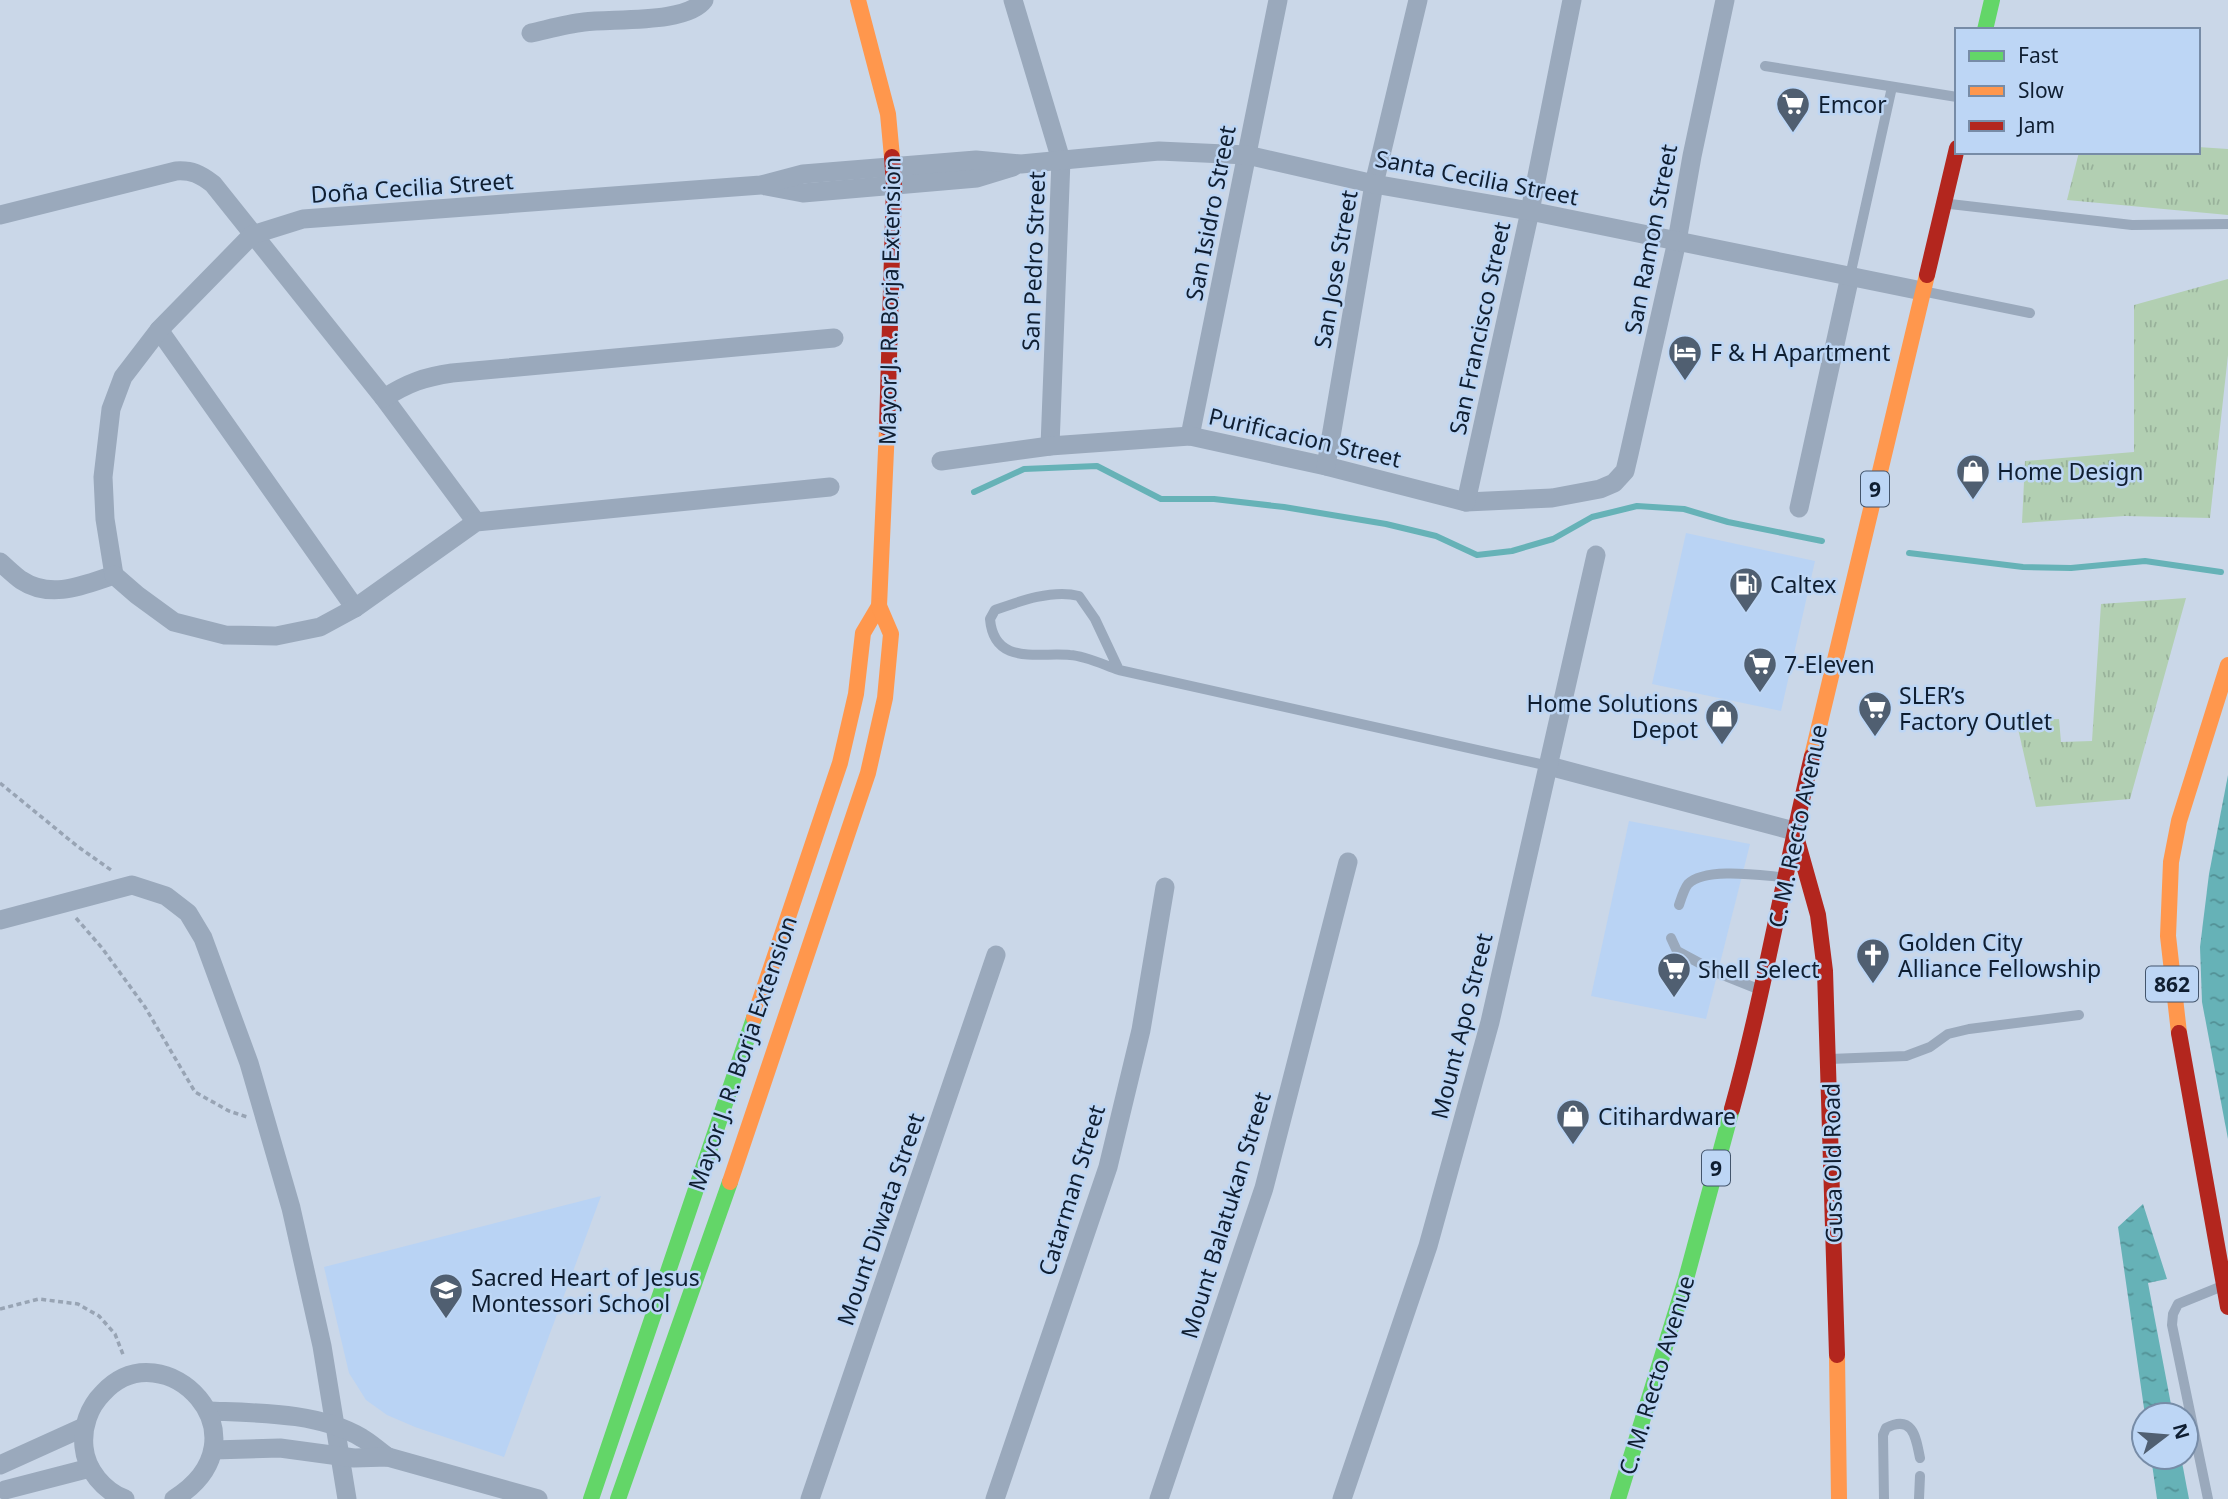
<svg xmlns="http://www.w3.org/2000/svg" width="2228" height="1499" font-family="'Noto Sans',sans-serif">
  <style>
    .built { fill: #b9d3f4 }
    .grass { fill: url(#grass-tufts) }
    .water { fill: url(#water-ripples) }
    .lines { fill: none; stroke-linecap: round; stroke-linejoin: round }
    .stream { stroke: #66b2b7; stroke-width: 6 }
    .path { stroke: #98a4b4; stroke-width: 3.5; stroke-dasharray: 5 3.5; stroke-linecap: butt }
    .lane { stroke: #9aa9bc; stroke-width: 10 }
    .street { stroke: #9aa9bc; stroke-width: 19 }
    .fast { stroke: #63d668; stroke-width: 16 }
    .slow { stroke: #ff974d; stroke-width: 16 }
    .jam { stroke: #b3261e; stroke-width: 16 }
    .labels { text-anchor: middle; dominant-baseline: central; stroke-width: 5; stroke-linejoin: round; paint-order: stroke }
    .shield { fill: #bdd6f5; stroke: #43556c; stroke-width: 2 }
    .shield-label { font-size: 21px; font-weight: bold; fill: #0f1e31 }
    .poi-label { font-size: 23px; fill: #0f1e31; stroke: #bdd6f5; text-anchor: start }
    .street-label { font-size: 23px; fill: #0f1e31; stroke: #bdd6f5 }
  </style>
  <defs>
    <pattern id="grass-tufts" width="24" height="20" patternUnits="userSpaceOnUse" patternTransform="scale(1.75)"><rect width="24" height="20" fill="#b2cfb2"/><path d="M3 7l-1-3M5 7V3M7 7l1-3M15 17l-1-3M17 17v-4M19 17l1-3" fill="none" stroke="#98b19a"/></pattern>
    <pattern id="water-ripples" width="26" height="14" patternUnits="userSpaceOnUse" patternTransform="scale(1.75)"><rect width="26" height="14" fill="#66b2b7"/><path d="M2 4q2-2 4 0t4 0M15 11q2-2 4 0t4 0" fill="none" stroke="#529095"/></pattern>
  </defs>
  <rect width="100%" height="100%" fill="#cad7e8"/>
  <!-- built -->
  <g class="built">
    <polygon points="1686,533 1815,561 1781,711 1652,684"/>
    <polygon points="1629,821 1750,844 1706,1019 1591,996"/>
    <polygon points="601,1196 504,1457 415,1427 387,1415 366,1400 349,1373 324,1267"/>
  </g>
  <!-- grass -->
  <g class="grass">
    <polygon points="2198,147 2228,149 2228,215 2067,200 2079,152 2198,152"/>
    <polygon points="2228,279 2228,355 2210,518 2125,516 2022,523 2025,461 2134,452 2134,305"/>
    <polygon points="2186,598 2130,799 2036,807 2016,720 2059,719 2061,742 2092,741 2101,604"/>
  </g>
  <!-- water -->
  <g class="water">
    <polygon points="2228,775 2228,1139 2202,1002 2200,947 2209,874"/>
    <polygon points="2143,1204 2167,1279 2148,1283 2173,1415 2145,1415 2118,1227"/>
    <polygon points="2151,1457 2181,1457 2189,1499 2157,1499"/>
  </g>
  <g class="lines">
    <!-- stream -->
    <g class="stream">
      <polyline points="974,492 1024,469 1097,466 1161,499 1214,499 1284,507 1386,524 1436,536 1477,555 1512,551 1553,539 1592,517 1637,506 1684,509 1728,522 1822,541"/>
      <polyline points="1909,553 2023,567 2071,568 2145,561 2221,572"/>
    </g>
    <!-- path -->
    <g class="path">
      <polyline points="0,783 77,846 111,870"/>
      <polyline points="76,918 102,948 145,1007 195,1092 229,1111 247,1117"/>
      <polyline points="0,1309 39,1299 78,1304 99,1316 115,1334 124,1357"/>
    </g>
    <!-- lane -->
    <g class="lane">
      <polyline points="1765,66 1957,97"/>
      <polyline points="1950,204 2132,225 2228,224"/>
      <polyline points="1850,276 1892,87"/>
      <polyline points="1927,292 2030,313"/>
      <path d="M1119,670L1095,619L1079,596C1053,589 1020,601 995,610L990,619C994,666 1038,652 1070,655C1086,656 1104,665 1119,670L1549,766"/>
      <path d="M1679,905C1681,899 1684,889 1688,884C1705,867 1759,875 1781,877"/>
      <polyline points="1671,938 1677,951 1718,973 1758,989"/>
      <polyline points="1830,1059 1906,1056 1930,1047 1948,1034 1969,1029 2079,1015"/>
      <path d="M1884,1499L1883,1435L1886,1428C1913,1414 1916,1438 1920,1458"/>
      <polyline points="1919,1499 1920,1476"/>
      <polyline points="2208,1499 2172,1325 2173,1314 2178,1304 2220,1287"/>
    </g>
    <!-- street -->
    <g class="street">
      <polyline points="1013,0 1061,160 1050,446"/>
      <path d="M531,33C549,29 567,24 584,22C613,18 687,24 704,0"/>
      <polyline points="766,186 803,193 977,178 1013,167"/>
      <path d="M0,215L176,171C192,170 200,174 213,184L384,398L476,522"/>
      <polyline points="159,330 355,608"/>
      <path d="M384,398C408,383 424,377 452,373L834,338"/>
      <polyline points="1190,436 1278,0"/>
      <polyline points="941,461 1050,446 1190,436 1326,466 1466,502 1552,498 1600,489 1614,483 1625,471 1629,454 1677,241 1692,156 1725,0"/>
      <polyline points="1326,466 1374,184 1418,0"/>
      <polyline points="1466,502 1530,211 1572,0"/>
      <polyline points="1799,508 1850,276"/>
      <path d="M0,562C7,568 14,575 21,580C51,600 84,585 114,575"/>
      <polyline points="114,575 105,519 103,477 111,409 123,377 159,330 252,235 303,219 761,185 803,174 976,160 1021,164 1159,151 1247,155 1374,184 1530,211 1922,291"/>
      <polyline points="114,575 137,595 174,622 225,635 276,636 320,627 355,608 476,522 830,487"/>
      <polyline points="1549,766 1794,831"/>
      <polyline points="0,920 132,885 166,896 188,913 203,938 249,1063 291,1208 322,1346 347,1499"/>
      <path d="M208,1411C257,1413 319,1412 362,1438C371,1443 379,1451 388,1457"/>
      <polyline points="213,1450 280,1448 354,1458 388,1457 538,1499"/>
      <polyline points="0,1465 84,1427"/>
      <polyline points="5,1490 90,1468"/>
      <path d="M125,1499C104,1491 86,1470 84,1447C82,1427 89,1407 103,1393C164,1327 273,1437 174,1499"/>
      <polyline points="810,1499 996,955"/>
      <polyline points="995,1499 1108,1167 1141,1030 1165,887"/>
      <polyline points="1159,1499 1264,1188 1348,862"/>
      <polyline points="1342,1499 1428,1246 1490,1022 1596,555"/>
    </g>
    <!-- fast -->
    <g class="fast">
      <polyline points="1985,30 1992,0"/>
      <polyline points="591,1499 754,1018"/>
      <polyline points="618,1499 730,1182"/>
      <polyline points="1618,1499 1686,1279 1732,1109"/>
    </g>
    <!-- slow -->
    <g class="slow">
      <polyline points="858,0 888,114 892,157"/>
      <polyline points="1812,756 1927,275"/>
      <polyline points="754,1018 840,763 856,694 863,633 879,606 887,428"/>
      <polyline points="2179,1033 2168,936 2171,862 2179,821 2228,665"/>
      <polyline points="730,1182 868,773 885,698 891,634 879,606"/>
      <polyline points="1837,1355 1839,1499"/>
    </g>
    <!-- jam -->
    <g class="jam">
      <polyline points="1927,275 1957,148"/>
      <polyline points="887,428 894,185 892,157"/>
      <polyline points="1795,833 1818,915 1825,971 1837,1355"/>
      <polyline points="2179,1033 2228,1307"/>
      <path d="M1732,1109C1764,993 1784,874 1812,756"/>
    </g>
  </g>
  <!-- icons -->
  <defs>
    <g id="supermarket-pin" transform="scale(1.75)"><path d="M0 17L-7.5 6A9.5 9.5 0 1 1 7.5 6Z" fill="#505f71" stroke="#bdd6f5"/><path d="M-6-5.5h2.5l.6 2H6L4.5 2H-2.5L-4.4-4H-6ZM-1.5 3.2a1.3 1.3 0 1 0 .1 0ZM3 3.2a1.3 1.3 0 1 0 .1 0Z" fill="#fff"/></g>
    <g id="hotel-pin" transform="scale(1.75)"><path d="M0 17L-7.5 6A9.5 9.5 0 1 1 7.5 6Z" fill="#505f71" stroke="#bdd6f5"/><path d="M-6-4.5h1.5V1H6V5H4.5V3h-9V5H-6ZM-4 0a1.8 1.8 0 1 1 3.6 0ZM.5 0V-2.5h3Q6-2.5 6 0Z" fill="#fff"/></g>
    <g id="shop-pin" transform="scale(1.75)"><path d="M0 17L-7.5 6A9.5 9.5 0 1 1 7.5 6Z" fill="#505f71" stroke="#bdd6f5"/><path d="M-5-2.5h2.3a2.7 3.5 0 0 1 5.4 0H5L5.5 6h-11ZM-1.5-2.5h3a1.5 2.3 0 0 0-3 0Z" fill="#fff"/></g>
    <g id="fuel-pin" transform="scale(1.75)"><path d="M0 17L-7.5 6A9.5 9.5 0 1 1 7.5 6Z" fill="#505f71" stroke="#bdd6f5"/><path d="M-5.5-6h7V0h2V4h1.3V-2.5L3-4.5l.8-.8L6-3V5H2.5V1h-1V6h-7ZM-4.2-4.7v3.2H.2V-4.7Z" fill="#fff"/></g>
    <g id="church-pin" transform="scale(1.75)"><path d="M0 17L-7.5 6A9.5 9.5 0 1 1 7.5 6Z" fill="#505f71" stroke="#bdd6f5"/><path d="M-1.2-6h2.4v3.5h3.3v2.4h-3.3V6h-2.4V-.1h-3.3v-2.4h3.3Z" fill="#fff"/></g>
    <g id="school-pin" transform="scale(1.75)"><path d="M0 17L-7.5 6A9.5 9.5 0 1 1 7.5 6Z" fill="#505f71" stroke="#bdd6f5"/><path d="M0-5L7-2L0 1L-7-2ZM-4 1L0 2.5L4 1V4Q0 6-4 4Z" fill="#fff"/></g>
  </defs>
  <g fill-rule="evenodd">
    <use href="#supermarket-pin" x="1793" y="104"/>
    <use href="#hotel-pin" x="1685" y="352"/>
    <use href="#shop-pin" x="1973" y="471"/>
    <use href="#fuel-pin" x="1746" y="584"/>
    <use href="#supermarket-pin" x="1760" y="664"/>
    <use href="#supermarket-pin" x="1875" y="708"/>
    <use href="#shop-pin" x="1722" y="716"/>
    <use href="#church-pin" x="1873" y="955"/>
    <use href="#supermarket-pin" x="1674" y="969"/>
    <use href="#shop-pin" x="1573" y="1116"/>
    <use href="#school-pin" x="446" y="1290"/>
  </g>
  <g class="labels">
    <!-- shield labels -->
    <g class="shield">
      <rect x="1861" y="471.5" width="28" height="35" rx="5"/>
      <rect x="2146" y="966.5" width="52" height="35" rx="5"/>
      <rect x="1702" y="1150.5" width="28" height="35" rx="5"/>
    </g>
    <g class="shield-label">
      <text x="1875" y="489">9</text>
      <text x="2172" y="984">862</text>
      <text x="1716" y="1168">9</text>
    </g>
    <!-- poi labels -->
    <g class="poi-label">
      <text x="1818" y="104">Emcor</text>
      <text x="1710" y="352">F &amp; H Apartment</text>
      <text x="1997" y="471">Home Design</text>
      <text x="1770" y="584">Caltex</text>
      <text x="1784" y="664">7-Eleven</text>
      <text x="1899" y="695">SLER’s<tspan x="1899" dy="26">Factory Outlet</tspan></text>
      <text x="1698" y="703" text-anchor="end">Home Solutions<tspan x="1698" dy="26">Depot</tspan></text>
      <text x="1898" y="942">Golden City<tspan x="1898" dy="26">Alliance Fellowship</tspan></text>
      <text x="1698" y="969">Shell Select</text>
      <text x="1598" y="1116">Citihardware</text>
      <text x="471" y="1277">Sacred Heart of Jesus<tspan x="471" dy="26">Montessori School</tspan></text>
    </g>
    <!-- street labels -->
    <g class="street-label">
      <text transform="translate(1477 177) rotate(11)">Santa Cecilia Street</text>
      <text transform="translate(412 187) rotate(-4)">Doña Cecilia Street</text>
      <text transform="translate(1210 213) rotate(-79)">San Isidro Street</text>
      <text transform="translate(1650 239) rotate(-79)">San Ramon Street</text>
      <text transform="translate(1033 261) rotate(-88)">San Pedro Street</text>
      <text transform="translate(1335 269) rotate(-80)">San Jose Street</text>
      <text transform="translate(889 301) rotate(-89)">Mayor J. R. Borja Extension</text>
      <text transform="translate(1479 328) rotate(-78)">San Francisco Street</text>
      <text transform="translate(1305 437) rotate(13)">Purificacion Street</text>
      <text transform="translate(1797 826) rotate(-78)">C. M. Recto Avenue</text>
      <text transform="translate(1461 1026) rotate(-76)">Mount Apo Street</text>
      <text transform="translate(742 1053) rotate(-71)">Mayor J. R. Borja Extension</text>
      <text transform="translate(1832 1163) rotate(-91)">Gusa Old Road</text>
      <text transform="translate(1071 1190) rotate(-73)">Catarman Street</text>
      <text transform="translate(1225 1215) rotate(-73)">Mount Balatukan Street</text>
      <text transform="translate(880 1219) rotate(-71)">Mount Diwata Street</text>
      <text transform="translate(1656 1375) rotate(-73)">C. M. Recto Avenue</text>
    </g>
  </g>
  <!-- legend -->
  <rect x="1955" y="28" width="245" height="126" fill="#bdd6f5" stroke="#778ca7" stroke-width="2"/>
  <rect x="1969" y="51" width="35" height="10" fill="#63d668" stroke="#778ca7" stroke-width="2"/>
  <text x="2018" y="63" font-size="21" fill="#0f1e31">Fast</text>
  <rect x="1969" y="86" width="35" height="10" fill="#ff974d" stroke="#778ca7" stroke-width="2"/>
  <text x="2018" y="98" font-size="21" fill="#0f1e31">Slow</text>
  <rect x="1969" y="121" width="35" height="10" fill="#b3261e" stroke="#778ca7" stroke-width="2"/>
  <text x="2018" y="133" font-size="21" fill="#0f1e31">Jam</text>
  <!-- north arrow -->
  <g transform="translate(2165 1436) rotate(74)"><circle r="33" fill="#bdd6f5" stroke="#778ca7" stroke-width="2"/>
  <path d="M0-5L12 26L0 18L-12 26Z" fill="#505f71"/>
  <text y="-10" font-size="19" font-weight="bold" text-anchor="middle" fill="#0f1e31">N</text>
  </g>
</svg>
